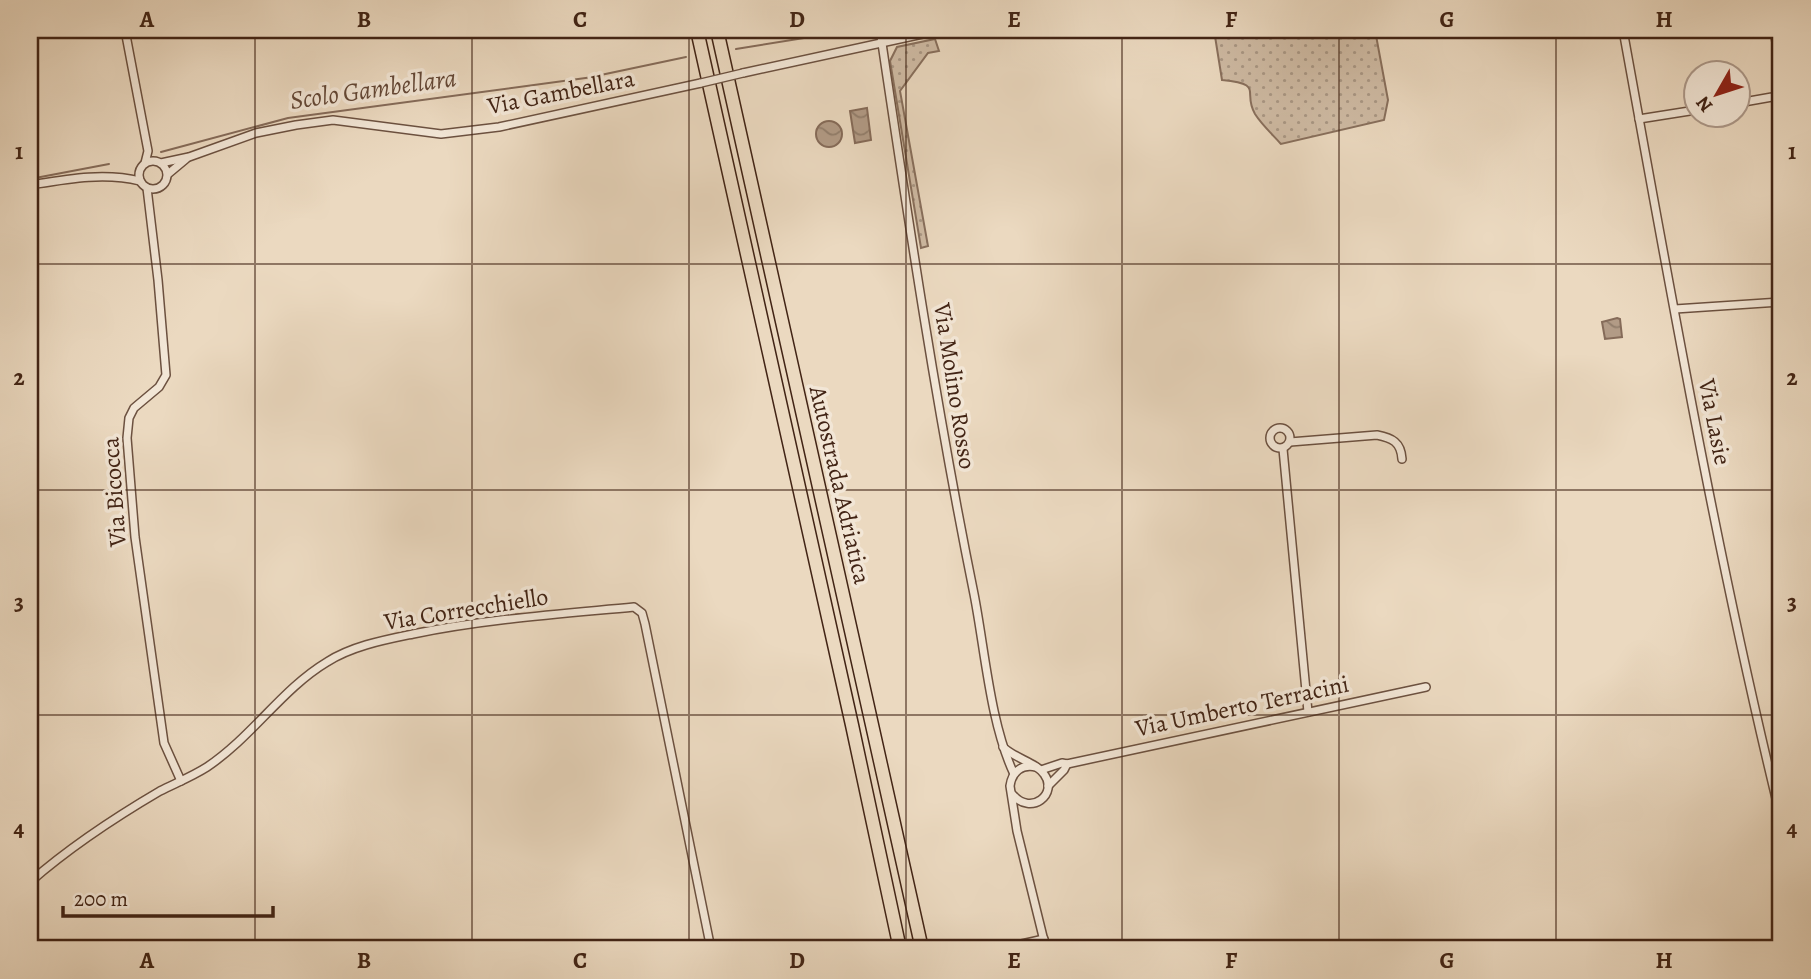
<svg xmlns="http://www.w3.org/2000/svg" width="1811" height="979" font-family="Alegreya,serif">
  <style>
    .grass { fill: url(#grass-dots); stroke: #886f5c; stroke-width: 2 }
    .water { fill: url(#water-waves); stroke: #856b59; stroke-width: 2 }
    .lines { fill: none; stroke-linecap: round; stroke-linejoin: round }
    .stream { stroke: #856b59; stroke-width: 2 }
    .minor-casing { stroke: #6c5140; stroke-width: 10 }
    .motorway-casing { stroke: #422415; stroke-width: 15 }
    .minor { stroke: #f2e6d6; stroke-width: 7 }
    .motorway { stroke: #ebd9c0; stroke-width: 12 }
    .minor-bridge-casing { stroke: #6c5140; stroke-width: 10; stroke-linecap: butt }
    .minor-bridge { stroke: #f2e6d6; stroke-width: 7 }
    .grid { fill: none; stroke: #422415; stroke-width: 2; stroke-opacity: 0.55 }
    .labels { text-anchor: middle; dominant-baseline: central; stroke-width: 7; stroke-linejoin: round; paint-order: stroke }
    .street-label { font-size: 24px; fill: #422415; stroke: #f2e6d6 }
    .water-label { font-size: 26px; font-style: italic; fill: #644837; stroke: #f2e6d6 }
    .neatline { fill: none; stroke: #422415; stroke-width: 2.5 }
    .grid-label { font-size: 23px; text-anchor: middle; font-weight: bold; fill: #422415 }
  </style>
  <defs>
    <pattern id="grass-dots" width="8" height="8" patternUnits="userSpaceOnUse" patternTransform="scale(1.75)"><rect width="8" height="8" fill="#cebaa3"/><path d="M2 2h.1M6 6h.1" fill="none" stroke="#a99784" stroke-width="1.8" stroke-linecap="round"/></pattern>
    <pattern id="water-waves" width="16" height="10" patternUnits="userSpaceOnUse" patternTransform="scale(1.75)"><rect width="16" height="10" fill="#b29b86"/><path d="M0 5q4-4 8 0t8 0" fill="none" stroke="#927e6c"/></pattern>
  </defs>
  <rect width="100%" height="100%" fill="#ebd9c0"/>
  <filter id="stains"><feTurbulence type="fractalNoise" baseFrequency=".00286" numOctaves="4"/><feColorMatrix values="0 0 0 0 .2 0 0 0 0 .09 0 0 0 0 .02 0 0 0 .5 -.17"/></filter>
  <radialGradient id="worn" r=".72"><stop offset=".6" stop-color="#630" stop-opacity="0"/><stop offset="1" stop-color="#630" stop-opacity=".3"/></radialGradient>
  <!-- grass -->
  <g class="grass">
    <path d="M1214,30H1375L1388,100L1384,120L1281,144C1273,135 1262,125 1255,114C1242,92 1265,84 1222,80Z"/>
    <polygon points="935,39 939,51 928,53 900,91 928,246 921,248 890,61 897,47"/>
  </g>
  <!-- water -->
  <g class="water">
    <polygon points="867,108 871,140 855,143 850,111"/>
    <circle cx="829" cy="134" r="13"/>
    <polygon points="1617,318 1620,319 1622,337 1605,339 1602,322"/>
  </g>
  <g class="lines">
    <!-- stream -->
    <g class="stream">
      <polyline points="736,49 854,30"/>
      <polyline points="596,76 686,57"/>
      <polyline points="161,152 288,118 593,77"/>
      <polyline points="30,179 109,164"/>
    </g>
    <!-- minor casing -->
    <g class="minor-casing">
      <g id="minor">
        <polyline points="125,30 148,151 145,163"/>
        <path d="M880,30C908,218 936,407 974,594C985,650 990,723 1014,774"/>
        <path d="M1623,30C1671,294 1717,558 1781,819"/>
        <polyline points="1774,30 1781,72"/>
        <polyline points="743,73 941,30"/>
        <polyline points="1738,103 1772,97 1781,92"/>
        <polyline points="1639,119 1696,110"/>
        <circle cx="153" cy="175" r="14"/>
        <polyline points="161,163 189,157 256,133 296,125 333,120 441,134 499,127 701,83"/>
        <polyline points="168,174 186,159"/>
        <path d="M30,185C67,179 104,172 140,181"/>
        <polyline points="147,188 158,280 166,375 159,387 134,408 129,418 127,438 135,537 164,743 181,781"/>
        <polyline points="1675,309 1781,302"/>
        <circle cx="1280" cy="438" r="10"/>
        <path d="M1290,442L1377,435C1392,438 1401,442 1402,459"/>
        <polyline points="1283,449 1308,712"/>
        <path d="M1003,747C1014,758 1037,763 1044,774C1059,794 1031,816 1013,795"/>
        <path d="M1036,767C1021,764 1012,772 1010,786L1017,831L1046,949"/>
        <polyline points="1041,770 1062,763 1067,764 1426,687"/>
        <polyline points="1048,786 1064,770 1067,764"/>
        <path d="M30,882C70,847 114,818 160,791C176,783 193,776 207,767C252,737 282,689 327,662C352,646 384,640 413,634C486,619 560,614 634,607L642,613L645,624L711,949"/>
        <polyline points="999,949 1044,939"/>
      </g>
    </g>
    <!-- motorway casing -->
    <g class="motorway-casing">
      <g id="motorway">
        <polyline points="697,30 852,725 900,949"/>
        <polyline points="717,30 922,949"/>
      </g>
    </g>
    <!-- minor -->
    <use href="#minor" class="minor"/>
    <!-- motorway -->
    <use href="#motorway" class="motorway"/>
    <!-- minor-bridge casing -->
    <g class="minor-bridge-casing">
      <polyline id="minor-bridge" points="701,83 743,73"/>
    </g>
    <!-- minor-bridge -->
    <use href="#minor-bridge" class="minor-bridge"/>
  </g>
  <!-- grid -->
  <path class="grid" d="M255,30V949M472,30V949M689,30V949M906,30V949M1122,30V949M1339,30V949M1556,30V949M30,264H1781M30,490H1781M30,715H1781"/>
  <g class="labels">
    <!-- street labels -->
    <g class="street-label">
      <text transform="translate(561 92) rotate(-11)">Via Gambellara</text>
      <text transform="translate(955 386) rotate(81)">Via Molino Rosso</text>
      <text transform="translate(1715 422) rotate(79)">Via Lasie</text>
      <text transform="translate(840 485) rotate(77)">Autostrada Adriatica</text>
      <text transform="translate(114 492) rotate(-94)">Via Bicocca</text>
      <text transform="translate(466 609) rotate(-9)">Via Correcchiello</text>
      <text transform="translate(1242 706) rotate(-12)">Via Umberto Terracini</text>
    </g>
    <!-- water labels -->
    <g class="water-label">
      <text transform="translate(373 89) rotate(-8)">Scolo Gambellara</text>
    </g>
  </g>
  <!-- margin -->
  <rect width="1811" height="979" fill="none" stroke="#ebd9c0" stroke-width="77"/>
  <!-- north arrow -->
  <g transform="translate(1717 94) rotate(231)"><circle r="33" fill="#f2e6d6" stroke="#ac9889" stroke-width="2"/>
  <path d="M0-5L12 26L0 18L-12 26Z" fill="#8f2418"/>
  <text y="-10" font-size="19" font-weight="bold" text-anchor="middle" fill="#422415">N</text>
  </g>
  <!-- scale -->
  <path d="M63 906v10h210v-10" fill="none" stroke="#422415" stroke-width="3.5"/>
  <text x="74" y="906" font-size="21" fill="#422415" stroke="#f2e6d6" stroke-width="5" paint-order="stroke">200 m</text>
  <rect x="38" y="38" width="1734" height="902" class="neatline"/>
  <g class="grid-label">
    <text x="147" y="27">A</text>
    <text x="364" y="27">B</text>
    <text x="580" y="27">C</text>
    <text x="797" y="27">D</text>
    <text x="1014" y="27">E</text>
    <text x="1231" y="27">F</text>
    <text x="1447" y="27">G</text>
    <text x="1664" y="27">H</text>
    <text x="19" y="159">1</text>
    <text x="1792" y="159">1</text>
    <text x="19" y="385">2</text>
    <text x="1792" y="385">2</text>
    <text x="19" y="610">3</text>
    <text x="1792" y="610">3</text>
    <text x="19" y="836">4</text>
    <text x="1792" y="836">4</text>
    <text x="147" y="968">A</text>
    <text x="364" y="968">B</text>
    <text x="580" y="968">C</text>
    <text x="797" y="968">D</text>
    <text x="1014" y="968">E</text>
    <text x="1231" y="968">F</text>
    <text x="1447" y="968">G</text>
    <text x="1664" y="968">H</text>
  </g>
  <rect width="100%" height="100%" filter="url(#stains)"/>
  <rect width="100%" height="100%" fill="url(#worn)"/>
</svg>
